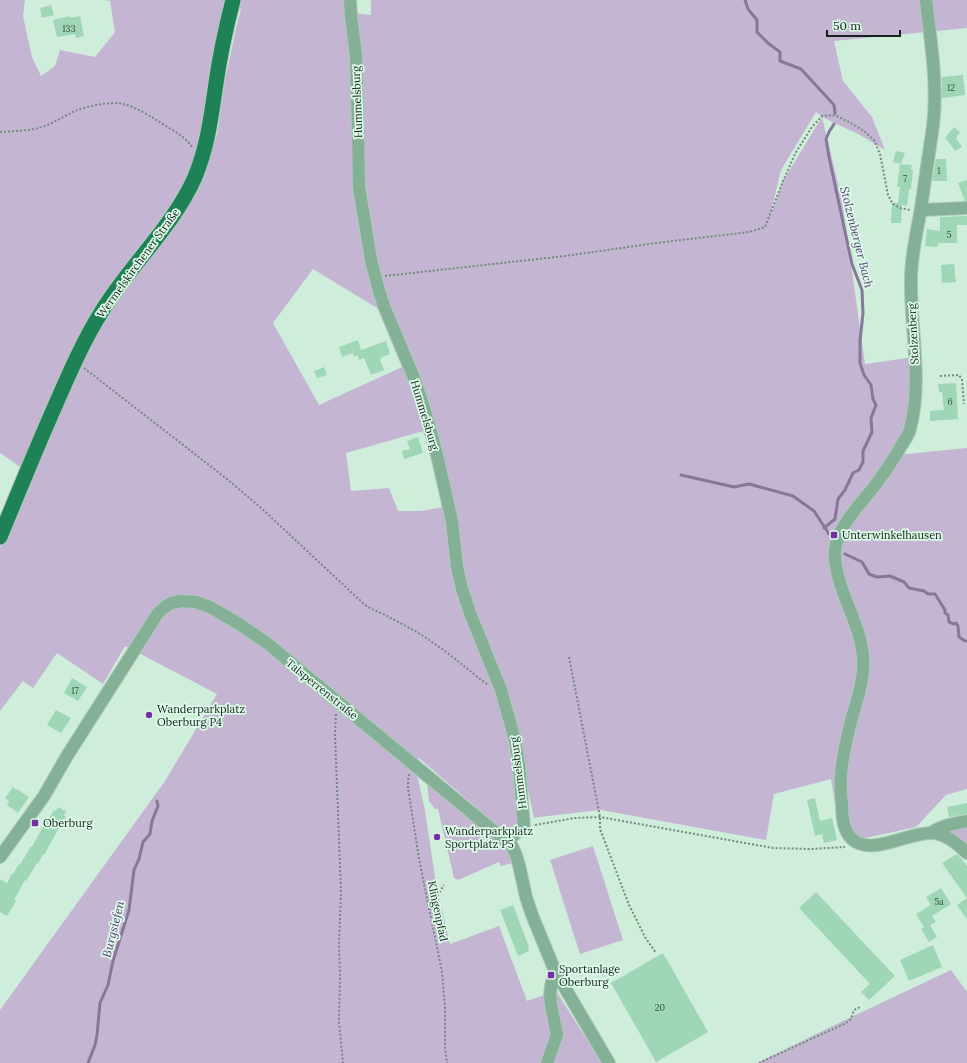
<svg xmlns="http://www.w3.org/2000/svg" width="967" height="1063" font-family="Lora,serif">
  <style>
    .green { fill: #c4b6d3; fill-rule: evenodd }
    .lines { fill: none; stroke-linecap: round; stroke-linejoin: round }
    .stream { stroke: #867898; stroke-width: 3 }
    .building { fill: #9fd7b6 }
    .minor-casing { stroke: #aec8b8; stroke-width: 14 }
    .major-casing { stroke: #aec8b8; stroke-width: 17 }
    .path { stroke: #74897d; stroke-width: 2; stroke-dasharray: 2 2; stroke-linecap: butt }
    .minor { stroke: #84b096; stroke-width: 12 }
    .major { stroke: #1e8256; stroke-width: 15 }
    .poi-dot { fill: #7430a4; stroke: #dcfae8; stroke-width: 1.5 }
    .labels { text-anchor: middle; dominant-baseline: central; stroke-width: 3.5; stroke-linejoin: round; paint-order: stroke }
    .number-label { font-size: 9px; fill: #384e42 }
    .street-label { font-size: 11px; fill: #16211b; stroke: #dcfae8 }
    .poi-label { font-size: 11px; fill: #16211b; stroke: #dcfae8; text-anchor: start }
    .water-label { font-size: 12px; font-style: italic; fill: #5d3c79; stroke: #dcfae8 }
  </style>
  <rect width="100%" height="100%" fill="#cfeddb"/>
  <!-- green -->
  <g class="green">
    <path d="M0,0H25L23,16L32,57L41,76L55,66L60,50L95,57L115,32L110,1L103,0H348L353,13L371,15V0H967V28L834,41L843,81L872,117L885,150L860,135L822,117L842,200L865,364L914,357L916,396L897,455L967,448V789L946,795L916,827L847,842L837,815L831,779L774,794L766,840L601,810L539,817L534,818L515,729L501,681L491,685L500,699L507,733L517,796L519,829L508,835L419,758L415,765L425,811L437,890L450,944L499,926L527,1001L556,991L602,1063H0V1010L165,781L217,694L125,646L103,684L57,653L33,688L23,681L0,711V548L55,417L100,325L200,183L217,135L225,80L237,24L241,9L225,6L199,153L171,211L108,293L22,468L0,453ZM816,112L822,117L783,181L770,216L781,170ZM313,269L395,319L413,362L319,405L273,323ZM427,430L453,505L422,511H398L389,488L351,491L346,453Z"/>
    <polygon points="430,783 504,845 510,855 513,863 501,866 499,862 458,880 454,878 438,809 435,809 429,801 427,784"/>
    <polygon points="967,823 967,847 938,830"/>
    <polygon points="593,846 623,940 580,954 550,860"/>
    <polygon points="951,970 967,992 967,1063 757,1063 847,1019"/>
  </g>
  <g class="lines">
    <!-- stream -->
    <g class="stream">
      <polyline points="745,0 748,9 757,20 757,32 769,44 780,52 780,61 801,69 834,105 835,113"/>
      <polyline points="681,475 734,487 749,484 793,496 814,511 829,534"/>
      <polyline points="824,528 835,519 838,499 845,490 853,473 859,470 863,462 863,451 872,432 871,418 876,405 873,399 871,385 864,375 860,363 860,341 863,313 862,290 852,264 829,157 826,139 829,132 834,124"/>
      <polyline points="845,554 862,562 869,574 877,577 890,576 904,582 909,588 924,591 928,594 935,594 945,610 945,613 948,615 949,622 954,624 956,623 958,626 959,637 965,641 967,641"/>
      <polyline points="88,1063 95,1045 97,1035 100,1003 108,985 113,961 129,910 134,870 139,859 143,842 150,834 152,821 158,806 157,801"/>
    </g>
  </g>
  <!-- building -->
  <g class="building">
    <polygon points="51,5 54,15 42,18 40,8"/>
    <polygon points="70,16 70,18 80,16 84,36 76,38 75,34 57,37 53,20"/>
    <polygon points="963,75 965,95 942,98 942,77"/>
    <polygon points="954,127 960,132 956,138 962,147 955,151 948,141 945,138"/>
    <polygon points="896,151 905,153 901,164 893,162"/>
    <polygon points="936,159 946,159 947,181 932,181"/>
    <polygon points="900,164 912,165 911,169 913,170 911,189 909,189 907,206 902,205 901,223 891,223 892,203 898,203 900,187 897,187"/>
    <polygon points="967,180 967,201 965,201 958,183"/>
    <polygon points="967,216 967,225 957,225 957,243 938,243 937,247 925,246 927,229 940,231 940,217"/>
    <polygon points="954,264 956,282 942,283 941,265"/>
    <polygon points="358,340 361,350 386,341 390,354 380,358 381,359 380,360 384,370 371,375 364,358 359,360 358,355 354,357 353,353 342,357 339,347"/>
    <polygon points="324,367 327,375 317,378 314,371"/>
    <polygon points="956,383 958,419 930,421 930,411 944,410 942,392 939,392 938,384"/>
    <polygon points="418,437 423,453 404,459 402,451 410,449 407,441"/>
    <polygon points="72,678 87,687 78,701 64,693"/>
    <polygon points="56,710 71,718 61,733 47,725"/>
    <polygon points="13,787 16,790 17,789 29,797 18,813 7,805 9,801 5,798"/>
    <polygon points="815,798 820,821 832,818 837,840 824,843 822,834 815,836 807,800"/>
    <polygon points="967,803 967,814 949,817 947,807"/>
    <polygon points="58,807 66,811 64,816 66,817 61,827 60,826 44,855 43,854 38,864 37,863 26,881 25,880 14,900 16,901 7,916 0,912 0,879 7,883 12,873 13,874 19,864 20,865 31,846 32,847 47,819 48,820 54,810 56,811"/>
    <polygon points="957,854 962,859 967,866 967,919 957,905 967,898 942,863"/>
    <polygon points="941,888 951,904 932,916 936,922 930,925 937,937 929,942 921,929 924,927 916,914 931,905 926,897"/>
    <polygon points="816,892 895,976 869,1000 861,992 870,984 799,908"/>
    <polygon points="513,905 529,947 528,947 529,951 518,956 500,910"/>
    <polygon points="933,945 942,967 909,981 900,960"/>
    <polygon points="663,953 708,1032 656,1062 611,983"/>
  </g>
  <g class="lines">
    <!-- minor casing -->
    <g class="minor-casing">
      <g id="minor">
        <polyline points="350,0 351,16 356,56 358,131 359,187 371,260 379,291 384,306 414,378 425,411 437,455 452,521 457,567 462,589 470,613 501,690 515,740 519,765 524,827 518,831 507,842"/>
        <path d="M926,0C930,36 937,79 934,115C933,130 930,145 928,160C925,178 923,196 920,214C916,235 911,257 911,279C910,327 923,381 910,429C909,435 904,441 901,446C894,459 885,472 876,484C862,503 837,526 835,551C834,560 836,567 838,576C845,603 861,629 863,657C865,678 857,700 851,721C847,738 842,757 841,775C840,785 841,795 842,805C842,815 843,830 851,838C870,858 909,831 933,833C946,834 958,844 967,853"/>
        <polyline points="921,210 967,208"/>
        <path d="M931,833C942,825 954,824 967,821"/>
        <polyline points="0,857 44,796 67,756 158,613 165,607 171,603 181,601 196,602 210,607 239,624 267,643 507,842 512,846 516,855 519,865 526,897 532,915 555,971 609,1063"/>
        <polyline points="547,1063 557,1035 551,1005 550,995 551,986 555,971"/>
      </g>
    </g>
    <!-- major casing -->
    <g class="major-casing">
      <path id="major" d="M0,537C18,493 36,449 55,406C69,374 83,341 102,311C130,265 173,227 195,177C208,145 211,117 216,83C220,55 226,27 233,0"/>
    </g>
    <!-- path -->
    <g class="path">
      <path d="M0,132C14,131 29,131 42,127C54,123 64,116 75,111C88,106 110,101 123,104C136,107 148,115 158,121C170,129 184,135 192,147"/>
      <polyline points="385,276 565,256 656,243 749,232 765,227 783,181 796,152 812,127 822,116 835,115 849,122 864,131 874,140 880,154 888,195 893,204 900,208 910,210"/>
      <path d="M84,368L227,479L260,507L365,605C372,610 380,612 387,616C402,624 418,632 432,642C452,655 469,671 488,685"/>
      <polyline points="940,376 959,375 962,380 964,404"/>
      <polyline points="569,657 600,817 600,829 629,905 645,937 656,953"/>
      <polyline points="336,714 335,733 341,892 339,943 340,977 339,1022 343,1063"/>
      <polyline points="409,774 408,782 408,788 419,859 442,972 445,1007 445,1047 447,1063"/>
      <polyline points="535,825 575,818 600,817 773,848 810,849 845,847"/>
      <polyline points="430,910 432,904 444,885"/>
      <polyline points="759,1063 846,1023 851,1019 854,1010 860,1007"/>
    </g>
    <!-- minor -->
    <use href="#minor" class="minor"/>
    <!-- major -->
    <use href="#major" class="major"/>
  </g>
  <!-- markers -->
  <g class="poi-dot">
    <rect x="830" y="531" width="8" height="8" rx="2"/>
    <circle cx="149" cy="715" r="4"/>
    <rect x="31" y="819" width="8" height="8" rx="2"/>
    <circle cx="437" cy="837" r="4"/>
    <rect x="547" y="971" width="8" height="8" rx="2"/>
  </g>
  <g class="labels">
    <!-- number labels -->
    <g class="number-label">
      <text x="69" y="28">133</text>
      <text x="951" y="87">12</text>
      <text x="939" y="170">1</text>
      <text x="905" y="178">7</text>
      <text x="949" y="234">5</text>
      <text x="950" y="401">6</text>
      <text x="75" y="690">17</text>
      <text x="939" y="901">5a</text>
      <text x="660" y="1007">20</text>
    </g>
    <!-- street labels -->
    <g class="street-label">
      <text transform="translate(357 102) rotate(-92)">Hummelsburg</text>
      <text transform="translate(138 263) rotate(-54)">Wermelskirchener Straße</text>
      <text transform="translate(913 334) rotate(-93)">Stolzenberg</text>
      <text transform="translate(425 415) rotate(73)">Hummelsburg</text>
      <text transform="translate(322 689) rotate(39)">Talsperrenstraße</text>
      <text transform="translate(518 773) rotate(-97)">Hummelsburg</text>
      <text transform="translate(438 911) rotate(78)">Klingenpfad</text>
    </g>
    <!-- poi labels -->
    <g class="poi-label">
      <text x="842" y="535">Unterwinkelhausen</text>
      <text x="157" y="709">Wanderparkplatz<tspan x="157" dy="13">Oberburg P4</tspan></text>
      <text x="43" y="823">Oberburg</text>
      <text x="445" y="831">Wanderparkplatz<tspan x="445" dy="13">Sportplatz P5</tspan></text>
      <text x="559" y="969">Sportanlage<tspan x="559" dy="13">Oberburg</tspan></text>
    </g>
    <!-- water labels -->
    <g class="water-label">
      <text transform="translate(857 237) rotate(76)">Stolzenberger Bach</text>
      <text transform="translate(113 929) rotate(-76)">Burgsiefen</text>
    </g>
  </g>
  <!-- scale -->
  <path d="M827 30v6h73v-6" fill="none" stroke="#16211b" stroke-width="2"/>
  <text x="833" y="30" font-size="12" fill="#16211b" stroke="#dcfae8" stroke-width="3" paint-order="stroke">50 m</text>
</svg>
